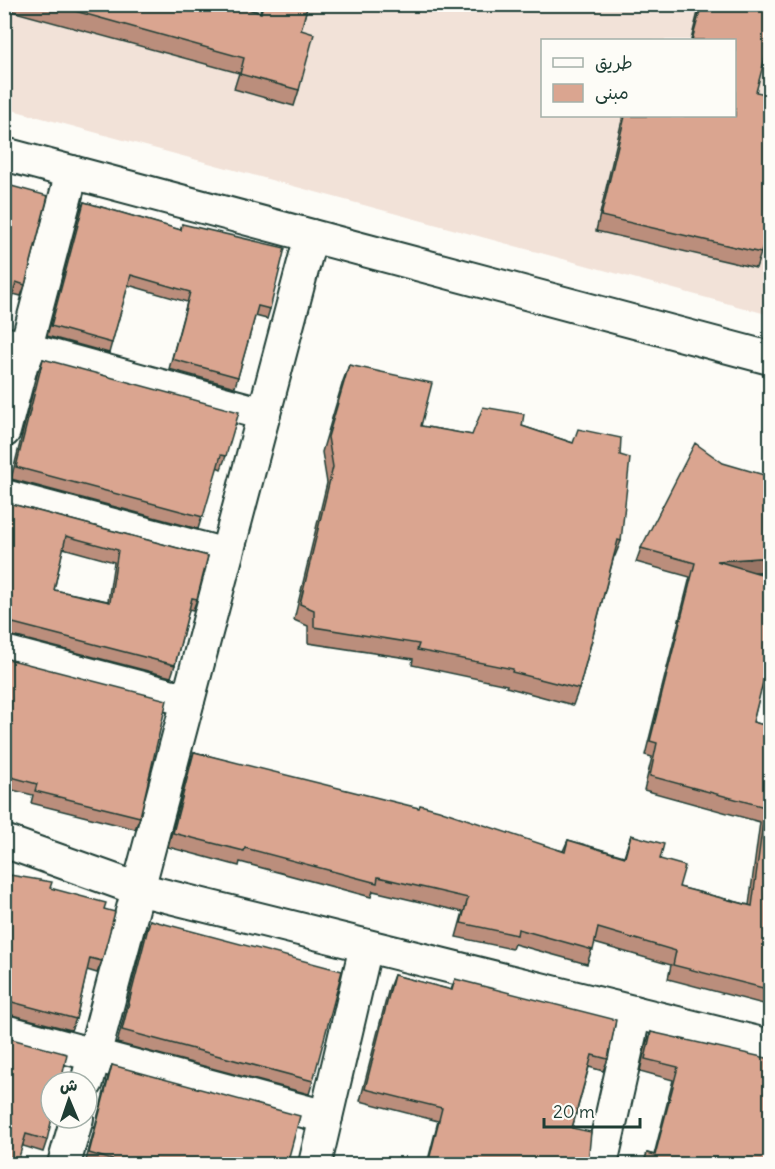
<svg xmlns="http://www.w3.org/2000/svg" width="775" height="1169" font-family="Delius,'Playpen Sans Arabic',sans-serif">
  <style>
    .built { fill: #f2e2d8; fill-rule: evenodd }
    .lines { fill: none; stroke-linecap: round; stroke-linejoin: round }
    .minor-casing { stroke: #1f3d34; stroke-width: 36 }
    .minor { stroke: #fdfcf7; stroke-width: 32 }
    .wall { fill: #bb8e7c; stroke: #1f3d34; stroke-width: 1.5; fill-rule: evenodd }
    .shaded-wall { fill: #997465; stroke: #1f3d34; stroke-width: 1.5 }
    .building { fill: #daa590; stroke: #1f3d34; stroke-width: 1.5; fill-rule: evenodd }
  </style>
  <rect width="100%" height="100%" fill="#fdfcf7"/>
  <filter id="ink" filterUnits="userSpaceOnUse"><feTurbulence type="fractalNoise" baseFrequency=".0167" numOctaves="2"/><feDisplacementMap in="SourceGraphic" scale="12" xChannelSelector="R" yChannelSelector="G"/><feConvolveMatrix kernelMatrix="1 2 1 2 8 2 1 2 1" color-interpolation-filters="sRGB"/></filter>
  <g filter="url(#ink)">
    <!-- built -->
    <path class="built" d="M4,5H770V315L5,108ZM542,40H734V116H542Z"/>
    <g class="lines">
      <!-- minor casing -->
      <g class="minor-casing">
        <g id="minor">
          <polyline points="4,154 770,358"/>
          <polyline points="4,343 264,414"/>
          <polyline points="4,431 72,172"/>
          <polyline points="4,496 226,555"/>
          <polyline points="4,652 188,700"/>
          <polyline points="4,841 138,889 770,1046"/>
          <polyline points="4,1031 326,1117"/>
          <polyline points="87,1082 311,236"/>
          <polyline points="64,1164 77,1118"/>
          <polyline points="315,1164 366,946"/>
          <polyline points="601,1164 635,1012"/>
        </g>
      </g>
      <!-- minor -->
      <use href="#minor" class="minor"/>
    </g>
    <!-- wall -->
    <g class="wall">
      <polygon points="4,4 231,4 260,12 262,4 308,4 301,30 299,90 294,106 234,89 239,73 4,9"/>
      <polygon points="700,4 771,4 756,92 761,253 756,268 596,231 623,116 735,116 735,40 691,40"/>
      <polygon points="4,184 25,285 21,296 13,294"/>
      <polygon points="84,202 180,230 182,224 270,309 267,319 255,316 235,387 169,369 187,302 128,285 109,353 47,336 80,211"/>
      <polygon points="43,359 226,456 221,469 217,467 198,529 11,479 38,371"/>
      <polygon points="349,365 421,426 472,435 522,426 573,443 620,455 621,541 615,556 614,556 579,689 573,705 506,687 507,685 412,665 413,659 308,643 308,626 294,620 327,483 322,452 343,381"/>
      <path d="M4,502L208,556L197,599L193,610L189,609L175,665L171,677L9,635H4ZM63,548L114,562L108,601L54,590Z"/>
      <polygon points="641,548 771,571 755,572 771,577 771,691 761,688 753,722 771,727 771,1006 668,979 671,965 594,943 587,964 514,944 512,949 456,937 463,912 373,891 371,897 240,862 239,866 168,847 189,766 194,752 563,851 568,840 624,856 631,835 660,859 679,887 749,905 760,822 644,790 652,757 645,755 690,577 636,562"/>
      <polygon points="4,658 140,817 135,829 31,803 33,795 4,788"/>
      <polygon points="4,874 50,888 104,909 102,961 97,973 87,970 76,1019 71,1030 8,1014 4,1014"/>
      <polygon points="150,920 313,1081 309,1094 117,1043 145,933"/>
      <polygon points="394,975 451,990 455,979 608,1059 603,1071 589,1067 572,1128 588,1163 592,1164 427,1164 438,1121 360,1101 389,988"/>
      <polygon points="651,1032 771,1164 643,1164 647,1153 654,1155 673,1080 640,1071 646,1044"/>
      <polygon points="4,1037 47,1140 43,1152 23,1146"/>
      <polygon points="112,1065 287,1164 85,1164 108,1077"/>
    </g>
    <!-- shaded-wall -->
    <g class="shaded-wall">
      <polygon points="771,557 771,571 712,575 717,561"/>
      <polygon points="4,623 13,623 9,635 4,635"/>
      <polygon points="4,1002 12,1002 8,1014 4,1014"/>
    </g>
    <!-- building -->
    <g class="building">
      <polygon points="50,4 231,4 261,13 263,4 308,4 301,30 314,34 299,90 240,74 244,58"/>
      <polygon points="702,4 771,4 771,35 756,92 771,95 771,213 761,253 601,216 625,116 735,116 735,40 692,40"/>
      <polygon points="4,184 48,196 25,285 16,282 8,314 4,315"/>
      <polygon points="84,202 181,230 182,224 285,248 270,309 258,306 238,377 172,359 190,292 131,275 112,343 51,326"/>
      <polygon points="43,359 239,412 226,456 221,455 203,517 16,467"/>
      <polygon points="349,365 432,383 421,426 472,435 483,407 524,414 522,426 573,443 578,429 621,438 620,455 630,458 621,541 618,540 579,689 512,672 513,669 417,650 419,644 314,627 314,610 300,604 333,467 328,437"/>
      <polygon points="695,443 723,463 771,477 771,557 717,561 771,577 771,675 765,674 753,722 771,727 771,990 673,965 676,951 598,928 593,950 518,929 517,935 461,923 468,898 378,877 377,883 245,848 244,851 173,833 194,752 419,808 420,805 439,810 565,852 568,840 625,857 631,835 664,844 660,859 685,866 679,887 752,906 765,807 650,776 657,743 650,741 695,563 641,548"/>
      <path d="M4,502L208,556L197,599L192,598L175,665L13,623H4ZM66,536L118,550L110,602L54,590Z"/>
      <polygon points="4,658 167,700 140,817 35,791 37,784 4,775"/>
      <polygon points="4,874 52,882 50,888 106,903 104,909 115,912 102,961 90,958 76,1019 12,1002 4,1002"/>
      <polygon points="150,920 342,971 313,1081 122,1030"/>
      <polygon points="394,975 452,990 455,979 616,1020 608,1059 592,1055 572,1128 591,1132 588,1163 592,1164 428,1164 442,1108 365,1089"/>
      <polygon points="651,1032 771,1059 771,1164 644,1164 647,1153 655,1155 678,1067 645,1059"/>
      <polygon points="4,1037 67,1054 61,1082 51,1082 51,1118 52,1118 47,1140 26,1134 17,1164 4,1164"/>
      <polygon points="112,1065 300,1116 287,1164 126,1164 89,1153"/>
    </g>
  </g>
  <!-- margin -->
  <rect width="775" height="1169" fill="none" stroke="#fdfcf7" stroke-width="24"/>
  <rect x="12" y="12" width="751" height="1145" fill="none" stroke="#1f3d34" stroke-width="2" filter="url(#ink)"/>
  <!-- legend -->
  <rect x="541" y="39" width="195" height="78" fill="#fdfcf7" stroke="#a4b0a9" stroke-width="1.5"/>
  <rect x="553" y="58" width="30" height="9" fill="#fdfcf7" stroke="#a4b0a9" stroke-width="1.5"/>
  <text x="595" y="69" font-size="18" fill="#1f3d34">طريق</text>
  <rect x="553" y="84" width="30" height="18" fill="#daa590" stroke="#a4b0a9" stroke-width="1.5"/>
  <text x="595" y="99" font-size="18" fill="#1f3d34">مبنى</text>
  <!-- north arrow -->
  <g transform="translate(69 1100) rotate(358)"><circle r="28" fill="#fdfcf7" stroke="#a4b0a9" stroke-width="1.5"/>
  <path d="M0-4.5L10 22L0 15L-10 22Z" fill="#1f3d34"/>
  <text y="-9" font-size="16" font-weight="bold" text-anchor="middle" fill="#1f3d34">ش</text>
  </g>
  <!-- scale -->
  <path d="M544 1118v9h96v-9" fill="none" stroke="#1f3d34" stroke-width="3"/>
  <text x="553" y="1118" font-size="18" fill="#1f3d34" stroke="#fdfcf7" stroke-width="4.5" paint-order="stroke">20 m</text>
</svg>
